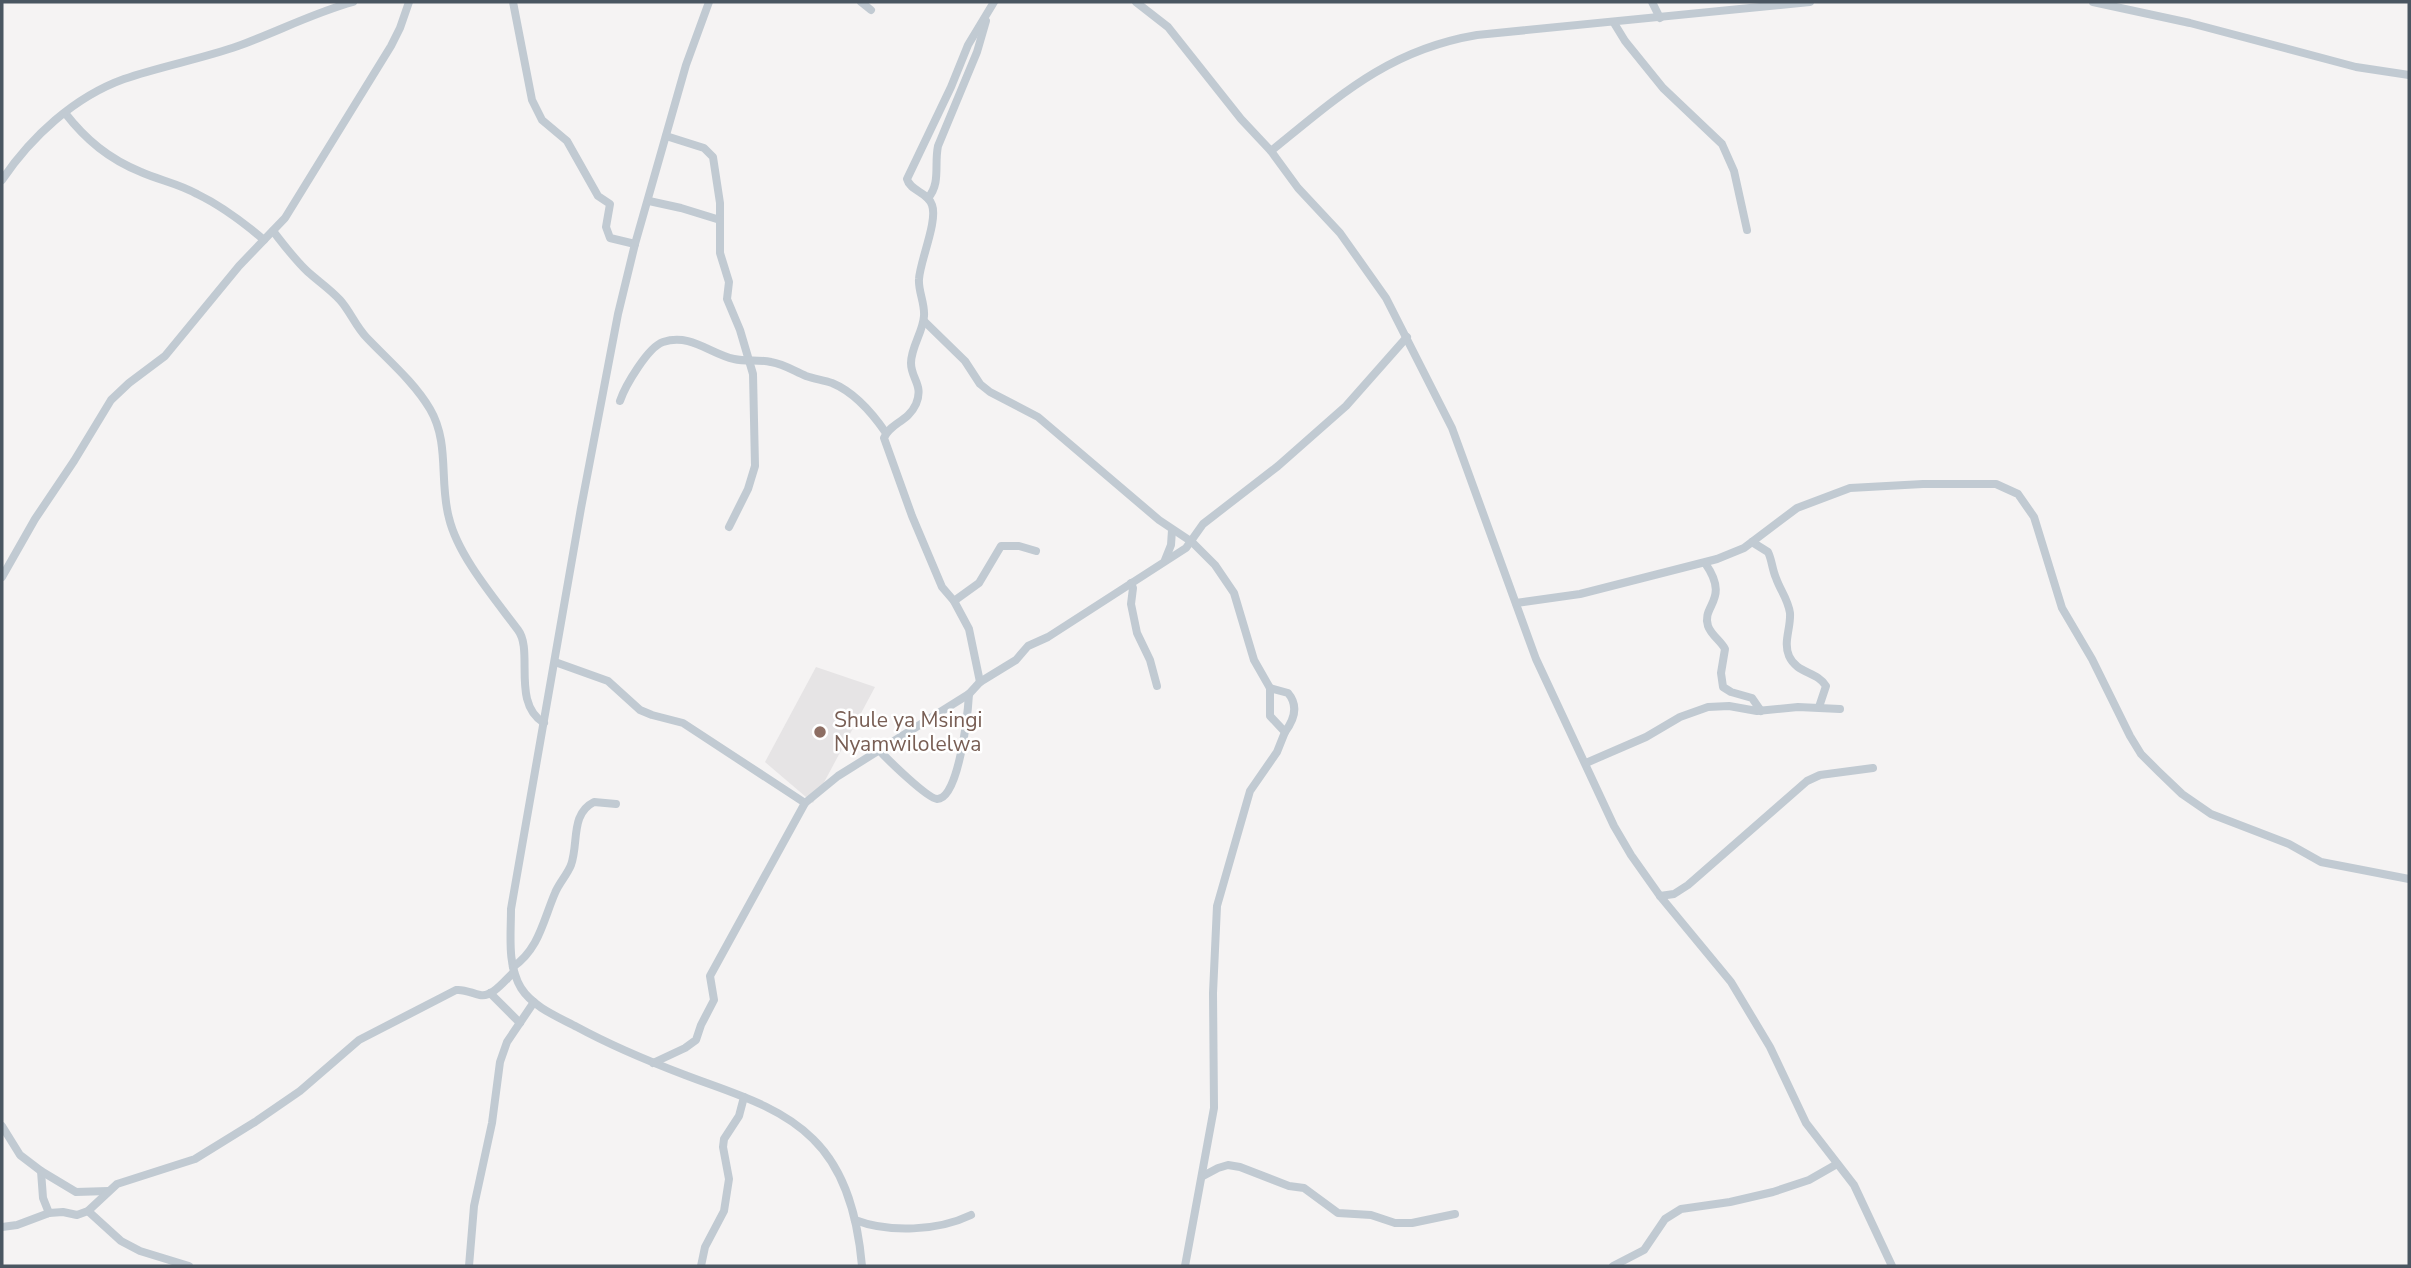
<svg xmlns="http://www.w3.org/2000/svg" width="2411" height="1268" font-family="'Nunito Sans',sans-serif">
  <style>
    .education { fill: #e6e4e5 }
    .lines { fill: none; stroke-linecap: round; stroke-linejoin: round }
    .minor { stroke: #c1cad2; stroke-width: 8 }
    .education-dot { fill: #8d6e63; stroke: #fff; stroke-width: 2.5 }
    .labels { text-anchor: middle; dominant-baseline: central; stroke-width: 5; stroke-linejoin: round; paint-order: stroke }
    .education-label { font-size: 21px; fill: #785e54; stroke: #fff; text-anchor: start }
  </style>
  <rect width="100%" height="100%" fill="#f5f3f3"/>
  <!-- education -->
  <polygon class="education" points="816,667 875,687 813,803 765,762"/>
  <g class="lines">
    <!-- minor -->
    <g class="minor">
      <polyline points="513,2 532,100 542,120 567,141 598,196 610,204 606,227 610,238 635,244"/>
      <path d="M709,2L686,65L635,244L618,314L581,508L511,909C511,936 507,964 521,988C533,1007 558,1017 577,1027C612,1046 648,1061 685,1075C729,1092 779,1105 813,1139C847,1172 858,1221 862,1266"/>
      <polyline points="861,2 871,10"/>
      <polyline points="1136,2 1168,27 1241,119 1271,151 1298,188 1340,233 1386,298 1452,428 1536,659 1614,826 1631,855 1660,896 1731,982 1770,1047 1806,1123 1854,1185 1892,1266"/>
      <polyline points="1652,2 1660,18"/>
      <polyline points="2093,2 2190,23 2356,67 2409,75"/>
      <polyline points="1614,23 1625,41 1663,88 1722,144 1734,171 1747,230"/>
      <path d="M65,113C86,140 109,159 141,172C159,180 180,184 197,194C222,206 243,222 264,240"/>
      <polyline points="666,136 704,148 713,157 720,203 720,253 729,282 727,299 740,330 753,374 755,466 748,489 729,527"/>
      <path d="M1271,151C1339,96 1388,50 1477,35L1810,2"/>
      <path d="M2,180C31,137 74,97 124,79C162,66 201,59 238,46C277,32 313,13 353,2"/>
      <path d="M928,198C941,183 934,165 938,146L977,52L986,21"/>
      <polyline points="649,201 681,208 720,220"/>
      <path d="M273,231C284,245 295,260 308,272C318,281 330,289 340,300C350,311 356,327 367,338C389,361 414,382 430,409C450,443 439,482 449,518C458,556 495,599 518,630C534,651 511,703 544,723"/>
      <polyline points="924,321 965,361 980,384 990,392 1038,417 1159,520 1192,542 1215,565 1234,593 1254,660 1270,688 1270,716 1285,732 1277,752 1250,791 1217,906 1213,993 1214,1108 1185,1266"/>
      <path d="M620,401C625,386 648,347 663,342C691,333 710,354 734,359C746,362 759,359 771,362C784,364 794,371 806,376C814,379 823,380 832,383C854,392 873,414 886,433"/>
      <path d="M1752,542L1768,552C1772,560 1772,569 1776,578C1780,590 1788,599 1790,613C1791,628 1783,642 1789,656C1797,674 1817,671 1826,686L1819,707"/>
      <polyline points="1165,560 1171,545 1172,530"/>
      <path d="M1705,563C1731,600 1701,605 1708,626C1711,635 1721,641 1725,649L1721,673L1723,687L1731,692L1752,698L1761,711"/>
      <polyline points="2,577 35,519 74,461 111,400 129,383 165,356 239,266 285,218 391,46 400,28 409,2"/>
      <polyline points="1131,583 1133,588 1131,604 1137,633 1150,660 1157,686"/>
      <polyline points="954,601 979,583 1001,546 1019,546 1036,551"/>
      <polyline points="1516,603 1580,594 1717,559 1744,548 1797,508 1850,488 1923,484 1996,484 2018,494 2034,517 2062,608 2092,659 2130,736 2141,754 2158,771 2182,794 2211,814 2289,844 2321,862 2409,879"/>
      <polyline points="555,662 608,681 640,710 652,715 683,723 805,803"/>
      <path d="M980,682L969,629L954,601L942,587L912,516L884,438C890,423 908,422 916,404C924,385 911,379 911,363C911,347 923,332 924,316C925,303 918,291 919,279C920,261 938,221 932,205C928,192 910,191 907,179L951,87L968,45L994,2"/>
      <path d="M1270,688L1288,693C1299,706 1294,720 1285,732"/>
      <path d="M879,750C888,760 927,798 937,799C959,800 968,711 969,694"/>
      <polyline points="1586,763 1646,737 1680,717 1708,707 1729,706 1757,711 1798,707 1840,709"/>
      <polyline points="1660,896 1674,894 1688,885 1807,781 1820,775 1873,768"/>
      <path d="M513,967C539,949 543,921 555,893C559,883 567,875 571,865C579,843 570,814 594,802L616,804"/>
      <polyline points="490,993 520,1023"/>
      <polyline points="653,1063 685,1048 696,1040 701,1025 714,1000 710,976 805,803 838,776 969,694 980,682 1016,660 1028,646 1048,637 1186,548 1203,524 1278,466 1346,406 1407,337"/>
      <polyline points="2,1126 20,1155 41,1171 43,1198 49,1213"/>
      <polyline points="41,1171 76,1192 108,1191"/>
      <polyline points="1203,1176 1218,1168 1228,1165 1240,1167 1289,1186 1304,1188 1338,1213 1371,1215 1395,1223 1412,1223 1455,1214"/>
      <polyline points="88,1211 121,1241 140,1251 189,1266"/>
      <path d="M855,1220C889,1233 938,1231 971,1215"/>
      <path d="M2,1227L17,1225L49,1213L63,1212L77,1215L88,1211L117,1184L195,1159L255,1122L300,1091L359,1040L456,990C465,989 471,993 480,995C492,998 505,980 514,972"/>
      <polyline points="469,1266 474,1206 492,1123 500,1062 507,1042 534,1002"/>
      <polyline points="701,1266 705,1247 724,1211 729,1179 723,1147 724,1139 739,1116 744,1097"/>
      <polyline points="1613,1266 1644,1250 1665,1219 1681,1209 1730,1202 1773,1192 1809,1180 1837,1164"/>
    </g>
  </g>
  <!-- markers -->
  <circle class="education-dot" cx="820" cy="732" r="7"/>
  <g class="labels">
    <!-- education labels -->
    <g class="education-label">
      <text x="834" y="720">Shule ya Msingi<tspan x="834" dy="24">Nyamwilolelwa</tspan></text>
    </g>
  </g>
  <!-- border -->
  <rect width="2411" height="1268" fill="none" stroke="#4a5661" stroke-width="7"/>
</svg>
